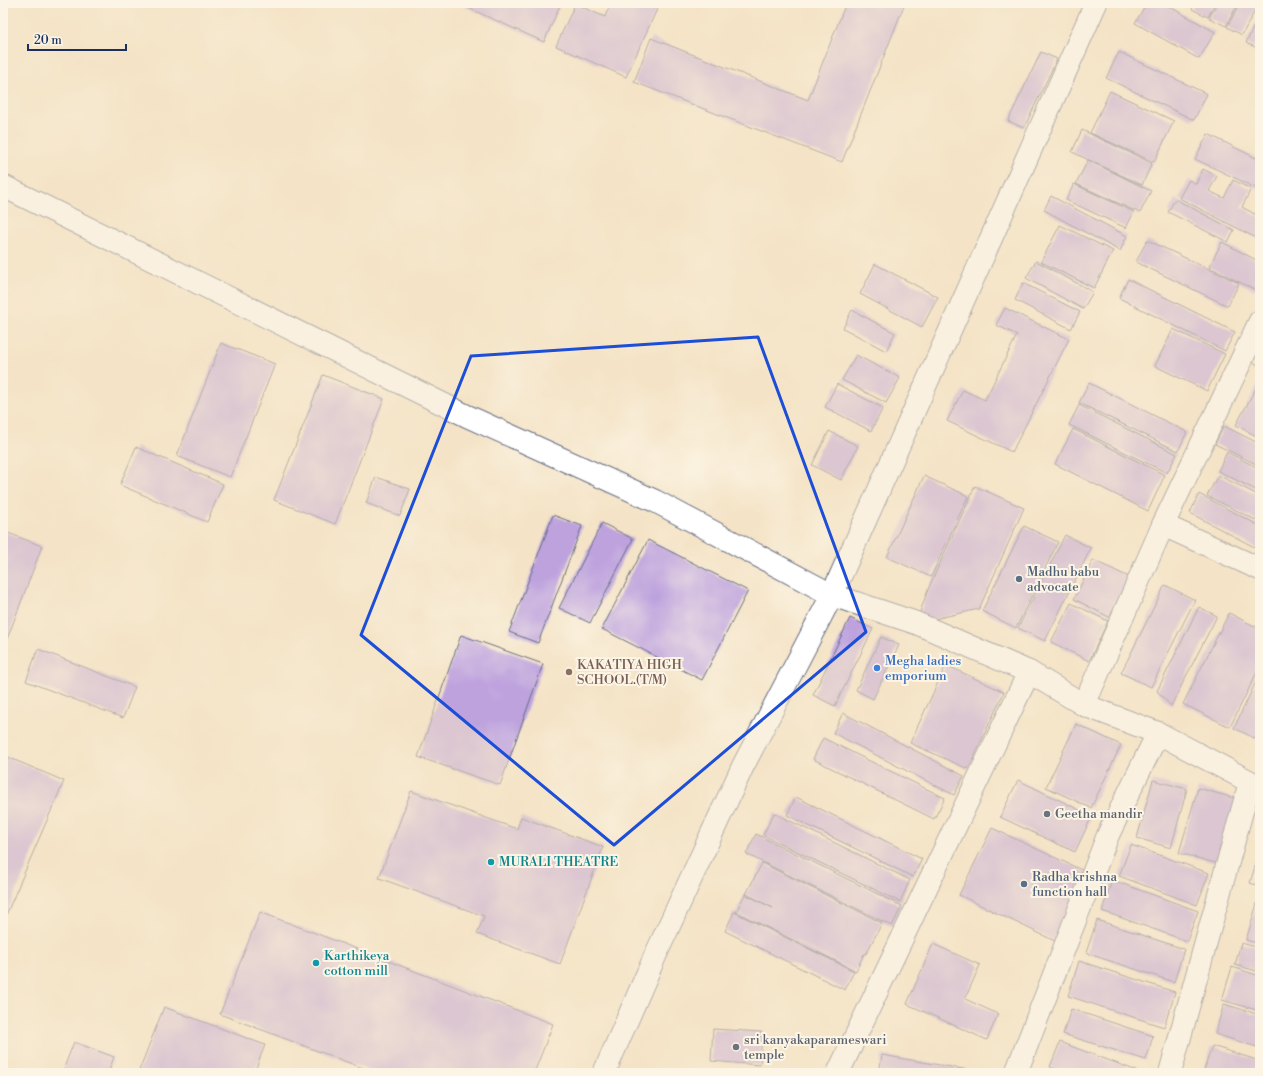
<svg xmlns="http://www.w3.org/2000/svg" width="1263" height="1076" font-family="'Libre Bodoni',serif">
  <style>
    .building { fill: #bda2de }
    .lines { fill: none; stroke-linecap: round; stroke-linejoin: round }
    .street-casing { stroke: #676e82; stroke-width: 24 }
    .secondary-casing { stroke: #676e82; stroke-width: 24 }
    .street { stroke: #fff; stroke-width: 22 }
    .secondary { stroke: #fff; stroke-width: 22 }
    .marked { fill: none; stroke: #1d4ed8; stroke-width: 3; stroke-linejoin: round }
    .service-dot { fill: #5c6f8a; stroke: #fcf5e5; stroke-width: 1.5 }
    .shop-dot { fill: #3f7fe0; stroke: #fcf5e5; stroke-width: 1.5 }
    .education-dot { fill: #8d6e63; stroke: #fcf5e5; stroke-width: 1.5 }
    .worship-dot { fill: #6b7280; stroke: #fcf5e5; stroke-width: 1.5 }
    .culture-dot { fill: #0f9aa8; stroke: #fcf5e5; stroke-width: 1.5 }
    .labels { text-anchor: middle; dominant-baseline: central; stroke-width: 4; stroke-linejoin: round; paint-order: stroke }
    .service-label { font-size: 13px; fill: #4e5e75; stroke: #fcf5e5; text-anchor: start }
    .shop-label { font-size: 13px; fill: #366cbe; stroke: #fcf5e5; text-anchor: start }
    .education-label { font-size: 13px; fill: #785e54; stroke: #fcf5e5; text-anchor: start }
    .worship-label { font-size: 13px; fill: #5b616d; stroke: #fcf5e5; text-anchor: start }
    .culture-label { font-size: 13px; fill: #0d838f; stroke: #fcf5e5; text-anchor: start }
  </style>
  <rect width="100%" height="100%" fill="#fcf5e5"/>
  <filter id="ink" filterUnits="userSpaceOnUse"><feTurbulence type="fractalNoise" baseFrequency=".025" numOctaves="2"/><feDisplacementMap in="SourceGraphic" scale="8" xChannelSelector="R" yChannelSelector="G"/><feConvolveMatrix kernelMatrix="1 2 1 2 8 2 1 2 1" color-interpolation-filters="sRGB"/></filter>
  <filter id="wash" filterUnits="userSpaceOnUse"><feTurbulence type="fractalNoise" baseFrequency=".012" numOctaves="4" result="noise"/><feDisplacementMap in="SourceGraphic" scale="16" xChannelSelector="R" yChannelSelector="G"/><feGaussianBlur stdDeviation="0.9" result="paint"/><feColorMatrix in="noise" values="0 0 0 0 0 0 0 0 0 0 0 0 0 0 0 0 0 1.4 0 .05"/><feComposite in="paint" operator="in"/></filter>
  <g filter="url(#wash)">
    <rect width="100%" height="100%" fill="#f4e3c6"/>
    <g id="blocks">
      <!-- building -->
      <g class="building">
        <polygon points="457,3 561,3 544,42"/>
        <polygon points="611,3 648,3 658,7 626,77 556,46 575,4 605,17"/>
        <polygon points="846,3 905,3 842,162 634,82 651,38 808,100"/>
        <polygon points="1147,3 1163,3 1215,32 1199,59 1135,23"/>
        <polygon points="1194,3 1215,3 1208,17 1192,9"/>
        <polygon points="1217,3 1238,3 1226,26 1209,18"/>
        <polygon points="1240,3 1259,3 1242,35 1227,27"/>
        <polygon points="1260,13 1260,49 1246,43"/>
        <polygon points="1041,52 1057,59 1024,128 1008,121"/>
        <polygon points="1119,52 1207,94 1194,120 1106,78"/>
        <polygon points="1110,91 1174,121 1154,162 1090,133"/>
        <polygon points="1082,130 1152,163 1142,185 1072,152"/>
        <polygon points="1208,134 1260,160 1260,190 1195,159"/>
        <polygon points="1088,160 1151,191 1140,213 1076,184"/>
        <polygon points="1203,169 1217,176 1209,191 1224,198 1233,180 1251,189 1242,207 1260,217 1260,240 1179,198 1189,180 1196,184"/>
        <polygon points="1074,184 1134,212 1126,228 1066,200"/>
        <polygon points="1051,196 1127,236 1120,251 1044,210"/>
        <polygon points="1175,199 1234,230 1228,242 1168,212"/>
        <polygon points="1060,225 1113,251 1094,288 1041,262"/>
        <polygon points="1147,240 1239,283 1228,306 1136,262"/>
        <polygon points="1222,242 1260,262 1260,280 1255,290 1209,267"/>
        <polygon points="1036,261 1093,292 1083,309 1026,278"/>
        <polygon points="875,264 938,297 922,327 860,294"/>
        <polygon points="1128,279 1235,332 1225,351 1119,298"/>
        <polygon points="1023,283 1080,312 1071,329 1015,300"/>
        <polygon points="1005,308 1069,339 1012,452 947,421 963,390 985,400 1017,335 996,325"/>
        <polygon points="852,310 895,333 886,351 843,328"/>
        <polygon points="1173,329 1225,354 1207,391 1155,366"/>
        <polygon points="1260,334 1260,366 1247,359"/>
        <polygon points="221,343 275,364 230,477 177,456"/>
        <polygon points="856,355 900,378 886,403 842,380"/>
        <polygon points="323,375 384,399 335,524 274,500"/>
        <polygon points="1089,383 1187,432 1178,451 1079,403"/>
        <polygon points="837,384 883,408 871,431 825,407"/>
        <polygon points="1257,386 1260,387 1260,438 1236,425"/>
        <polygon points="1079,405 1177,454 1167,473 1069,425"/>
        <polygon points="1224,426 1260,444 1260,466 1215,444"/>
        <polygon points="1073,429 1165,475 1148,511 1055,464"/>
        <polygon points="829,431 858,446 841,480 812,465"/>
        <polygon points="136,447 223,484 207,522 120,485"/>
        <polygon points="1227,452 1260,469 1260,492 1218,471"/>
        <polygon points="1218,475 1260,496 1260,522 1207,496"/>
        <polygon points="924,476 968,496 931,577 887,557"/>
        <polygon points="376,477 410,489 400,516 366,503"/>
        <polygon points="975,486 1024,508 979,609 916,623 929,587"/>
        <polygon points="1199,494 1260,526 1260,550 1190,513"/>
        <polygon points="553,515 582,526 538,643 509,632"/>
        <polygon points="602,523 633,539 590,623 559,608"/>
        <polygon points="1024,526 1058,542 1016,628 982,611"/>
        <polygon points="3,531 42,546 3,650"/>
        <polygon points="1065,535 1091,548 1045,641 1018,628"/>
        <polygon points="648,540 748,591 702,680 602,629"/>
        <polygon points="1093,560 1131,578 1111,618 1074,599"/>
        <polygon points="1165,585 1195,600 1151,687 1121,673"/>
        <polygon points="1071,603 1108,621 1089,661 1051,642"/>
        <polygon points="1199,607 1217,616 1171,706 1157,691"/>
        <polygon points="1229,613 1260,629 1260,666 1230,727 1183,704"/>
        <polygon points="850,618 873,629 835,706 813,695"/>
        <polygon points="461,635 543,664 500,785 418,757"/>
        <polygon points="881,637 899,645 873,699 856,690"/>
        <polygon points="38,649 135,687 123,718 26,681"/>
        <polygon points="946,665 1004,692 968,769 910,743"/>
        <polygon points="1260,673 1260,741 1234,728"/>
        <polygon points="843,713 964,776 954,795 833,733"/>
        <polygon points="1076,724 1121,745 1091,808 1046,787"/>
        <polygon points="823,738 945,798 934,819 813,759"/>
        <polygon points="3,755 64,781 3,922"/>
        <polygon points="1018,780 1092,816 1075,852 1000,817"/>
        <polygon points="1153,780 1187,789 1171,848 1137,838"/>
        <polygon points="1198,788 1238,799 1219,864 1179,853"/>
        <polygon points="411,791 517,829 521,817 603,847 560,964 477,934 484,916 379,878"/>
        <polygon points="796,797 922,859 913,877 787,815"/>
        <polygon points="774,813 910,880 900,902 763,835"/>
        <polygon points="992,828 1088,873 1055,941 959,895"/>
        <polygon points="756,834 902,906 892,926 746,854"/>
        <polygon points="1131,845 1209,873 1197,905 1119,876"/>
        <polygon points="1260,850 1260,886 1250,883"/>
        <polygon points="762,863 882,923 866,954 864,954 856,971 736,912 745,894 773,908 746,894"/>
        <polygon points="1112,880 1198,911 1187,941 1102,911"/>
        <polygon points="1260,894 1260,944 1246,940"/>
        <polygon points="260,912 553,1024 534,1073 376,1073 220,1014"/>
        <polygon points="734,912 854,971 845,990 725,931"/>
        <polygon points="1097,920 1184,949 1174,982 1086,953"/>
        <polygon points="1241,943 1260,948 1260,972 1235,965"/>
        <polygon points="933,944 980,965 965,999 998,1014 987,1040 907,1004"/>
        <polygon points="1079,961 1175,992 1164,1027 1068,996"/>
        <polygon points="1232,967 1260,976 1260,1011 1222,1000"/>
        <polygon points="1224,1004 1260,1015 1260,1048 1215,1034"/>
        <polygon points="164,1007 265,1045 254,1073 138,1073"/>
        <polygon points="1071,1009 1153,1036 1146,1060 1063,1034"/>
        <polygon points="713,1029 762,1032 760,1065 711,1061"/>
        <polygon points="74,1042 114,1057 108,1073 62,1073"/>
        <polygon points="1060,1042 1137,1071 1137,1073 1067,1073 1050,1067"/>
        <polygon points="1212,1046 1260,1061 1260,1073 1211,1073 1204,1070"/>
        <polygon points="882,1055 969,1070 969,1073 879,1073"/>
      </g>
    </g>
  </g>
  <g filter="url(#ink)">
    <use href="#blocks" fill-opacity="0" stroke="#676e82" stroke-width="1"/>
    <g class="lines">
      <!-- street casing -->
      <g class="street-casing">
        <g id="street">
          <polyline points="1163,525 1260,569"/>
          <polyline points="1084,705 1163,525 1260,321"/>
          <polyline points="604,1073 656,954 743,766 832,595 1096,3"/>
          <polyline points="838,1073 1029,672"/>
          <polyline points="1016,1073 1108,835 1158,733"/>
          <polyline points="1170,1073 1250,782"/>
        </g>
      </g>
      <!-- secondary casing -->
      <g class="secondary-casing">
        <polyline id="secondary" points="3,186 467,416 655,501 832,595 916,623 1029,672 1084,705 1158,733 1260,787"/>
      </g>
      <!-- street -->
      <use href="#street" class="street"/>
      <!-- secondary -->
      <use href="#secondary" class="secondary"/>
    </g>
  </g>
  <!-- marked area -->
  <path d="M0 0H1263V1076H0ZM758,337L866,632L614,845L361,635L471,356Z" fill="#f4e3c6" fill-opacity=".55" fill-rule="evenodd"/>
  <path class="marked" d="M758,337L866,632L614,845L361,635L471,356Z"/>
  <!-- markers -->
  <g class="service-dot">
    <circle cx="1019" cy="579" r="4"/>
    <circle cx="1024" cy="884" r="4"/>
  </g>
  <circle class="shop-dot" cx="877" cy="668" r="4"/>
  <circle class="education-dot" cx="569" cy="672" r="4"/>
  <g class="worship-dot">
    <circle cx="1047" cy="814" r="4"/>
    <circle cx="736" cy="1047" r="4"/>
  </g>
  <g class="culture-dot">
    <circle cx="491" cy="862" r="4"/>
    <circle cx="316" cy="963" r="4"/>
  </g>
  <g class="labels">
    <!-- service labels -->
    <g class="service-label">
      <text x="1027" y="572">Madhu babu<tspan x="1027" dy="15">advocate</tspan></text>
      <text x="1032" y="877">Radha krishna<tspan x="1032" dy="15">function hall</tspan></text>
    </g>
    <!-- shop labels -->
    <g class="shop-label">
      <text x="885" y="661">Megha ladies<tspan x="885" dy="15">emporium</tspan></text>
    </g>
    <!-- education labels -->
    <g class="education-label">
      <text x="577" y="665">KAKATIYA HIGH<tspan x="577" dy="15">SCHOOL.(T/M)</tspan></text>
    </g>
    <!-- worship labels -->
    <g class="worship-label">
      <text x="1055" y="814">Geetha mandir</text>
      <text x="744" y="1040">sri kanyakaparameswari<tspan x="744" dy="15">temple</tspan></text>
    </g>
    <!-- culture labels -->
    <g class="culture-label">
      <text x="499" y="862">MURALI THEATRE</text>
      <text x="324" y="956">Karthikeya<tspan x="324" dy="15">cotton mill</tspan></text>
    </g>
  </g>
  <!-- margin -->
  <rect width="1263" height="1076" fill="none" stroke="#fcf5e5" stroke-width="16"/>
  <!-- scale -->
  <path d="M28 44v6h98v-6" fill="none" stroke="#1b2f5e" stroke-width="2"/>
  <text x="34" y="44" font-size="12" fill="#1b2f5e" stroke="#fcf5e5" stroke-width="3" paint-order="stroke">20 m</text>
</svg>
